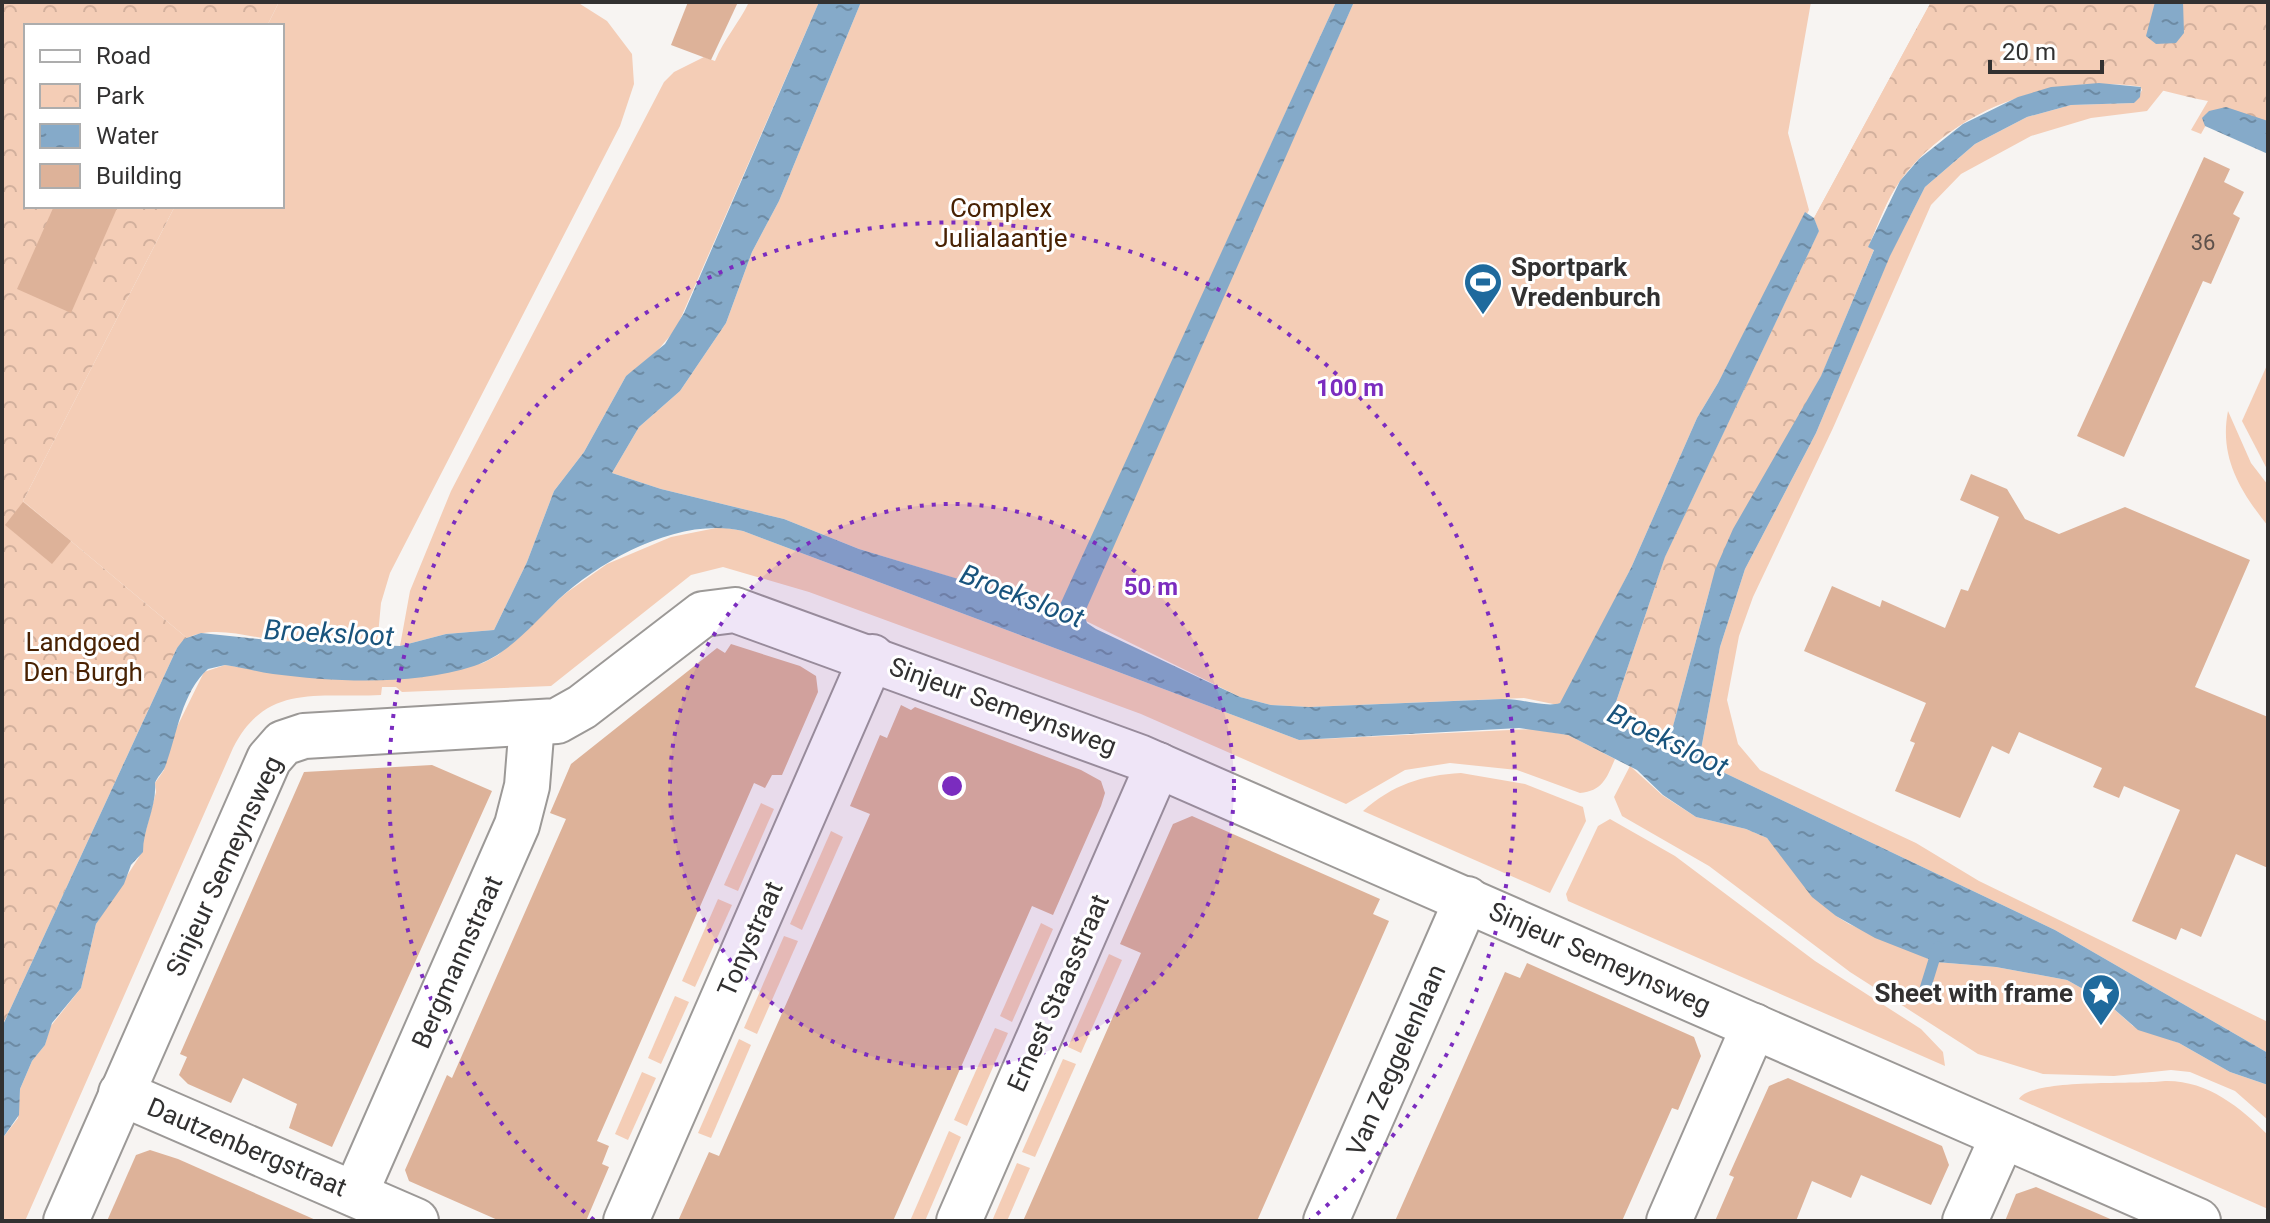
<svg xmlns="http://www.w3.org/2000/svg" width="2270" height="1223" font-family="Roboto,sans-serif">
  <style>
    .green { fill: #f4cdb6 }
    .park { fill: url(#park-crowns) }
    .water { fill: url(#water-ripples) }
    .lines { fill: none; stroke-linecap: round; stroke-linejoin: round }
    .stream { stroke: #85aac9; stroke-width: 11 }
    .building { fill: #ddb299 }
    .minor-casing { stroke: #9c9997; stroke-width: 48 }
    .minor { stroke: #fff; stroke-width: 44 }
    .ring { fill: none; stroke: #7b2cbf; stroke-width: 4; stroke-dasharray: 4 8 }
    .labels { text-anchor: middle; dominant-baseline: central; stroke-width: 6; stroke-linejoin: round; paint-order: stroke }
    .number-label { font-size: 22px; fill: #5d514b }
    .park-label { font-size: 26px; fill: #492203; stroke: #fff }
    .poi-label { font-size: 26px; font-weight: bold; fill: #323131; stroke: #fff; text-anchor: start }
    .street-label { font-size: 26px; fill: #323131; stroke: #fff }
    .water-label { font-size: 28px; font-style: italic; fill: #19547d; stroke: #fff }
    .centre { fill: #7b2cbf; stroke: #fff; stroke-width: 4 }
    .ring-label { font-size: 24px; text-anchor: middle; font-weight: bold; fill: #7b2cbf; stroke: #fff; stroke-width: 6; stroke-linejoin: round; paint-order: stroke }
  </style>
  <defs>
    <pattern id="park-crowns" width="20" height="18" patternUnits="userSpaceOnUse" patternTransform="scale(2)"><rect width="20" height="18" fill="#f4cdb6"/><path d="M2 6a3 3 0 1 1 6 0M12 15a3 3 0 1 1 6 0" fill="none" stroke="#d2b09d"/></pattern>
    <pattern id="water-ripples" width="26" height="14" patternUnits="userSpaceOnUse" patternTransform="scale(2)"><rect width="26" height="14" fill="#85aac9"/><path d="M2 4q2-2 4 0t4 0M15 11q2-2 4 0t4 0" fill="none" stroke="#6d8ba4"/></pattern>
  </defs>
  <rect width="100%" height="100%" fill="#f7f4f2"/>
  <!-- green -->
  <g class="green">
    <path d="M279,2H577L607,21L632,54L634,84L620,126L390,573L381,603L377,646C345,644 313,643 281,641C251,638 215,624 187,638L23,501L175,206H282V26H267Z"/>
    <path d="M749,2H819L676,329L651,358L626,376L584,452L554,491L527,562L494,630L446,634L400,646L410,591L451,491L664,82L674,72L704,57L715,61C724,39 739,23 749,2Z"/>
    <polygon points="861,2 1336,2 1059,610 859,549 784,519 661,489 612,473 639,427 680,391 726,323 752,252 779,201"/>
    <polygon points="1354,2 1811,2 1788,133 1809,210 1718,383 1697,418 1631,568 1565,698 1558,705 1524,698 1309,707 1271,705 1240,697 1084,620 1087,602 1112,544"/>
    <path d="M1931,2H2155L2146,36C2150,42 2154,44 2162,45C2192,49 2179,18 2183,2H2225L2171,55L2148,59L2070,50L2003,63L1940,94L1893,134L1864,177L1804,322L1685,553L1633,721L1647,728L1650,723C1666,673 1674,621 1694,572C1724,495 1772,426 1806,351C1848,260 1867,146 1964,95C1999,77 2040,64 2080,65C2111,65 2146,82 2175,69C2191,62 2232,17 2244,2H2268V42L2184,73L2167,86L2147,111L2091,118L2031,136L1961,174L1931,205L1833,428L1753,597L1739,636L1727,700L1738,744L1760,770L1916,843L1979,881L2268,1022V1053L2055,930L1710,766L1700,755L1720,647L1745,569L1816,433L1890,255L1925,187L1975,144L2027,117L2071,105L2134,103L2142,90L2140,86C2055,66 1950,113 1900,181C1886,200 1878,225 1868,247L1874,249L1821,376L1733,529L1715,570L1672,730L1666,737H1658L1656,742L1619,725L1616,702L1665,557L1819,231L1814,218Z"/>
    <polygon points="2268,363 2268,471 2242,421"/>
    <path d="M2228,411L2251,463L2268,485V526C2240,491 2219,457 2228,411Z"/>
    <path d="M721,527L743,531L1299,740L1532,729L1568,735L1615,759C1607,777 1603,791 1580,793L1517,770L1450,763L1405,770L1346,804L1141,714L809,592L723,567L691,575L551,686L402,692L396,687H382L381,695C316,698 266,683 233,748L25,1221H2V1139L18,1118L20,1089L32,1061L45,1045L50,1027L81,988L96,924L139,857L156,792L155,783L164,770L174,733L204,672L225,665L317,678L401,677L483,663L498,655L566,593L607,564L671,537Z"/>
    <polygon points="1630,766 1662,795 1696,817 1746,829 1767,838 1836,916 1849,924 1936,962 1996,967 2067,980 2106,1002 2133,1026 2179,1043 2230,1072 2268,1085 2268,1120 2235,1091 2190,1072 2171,1070 2114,1076 2043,1074 1978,1054 1850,972 1709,866 1622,816 1614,797"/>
    <path d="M1461,773L1525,784L1583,807L1586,821L1550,893L1363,811C1392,785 1422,775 1461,773Z"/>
    <polygon points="761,803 774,809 738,891 724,885"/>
    <polygon points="1610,819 1675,856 1815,961 1921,1029 1943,1052 1945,1066 1568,901 1566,894 1598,826"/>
    <polygon points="831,831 843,837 802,930 790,924"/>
    <polygon points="718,899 732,905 695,987 682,981"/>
    <polygon points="1041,923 1053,929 1012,1022 1000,1016"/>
    <polygon points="784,936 798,941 757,1034 744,1028"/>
    <polygon points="1109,954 1122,960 1081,1053 1068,1047"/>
    <polygon points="675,996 689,1002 661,1064 648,1058"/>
    <polygon points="995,1028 1008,1033 967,1126 954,1120"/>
    <polygon points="739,1039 751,1045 711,1138 698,1133"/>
    <polygon points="1063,1059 1076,1064 1035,1157 1022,1152"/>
    <polygon points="642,1072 656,1078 628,1140 615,1134"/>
    <path d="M2165,1081C2207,1080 2240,1107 2268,1135V1209L2019,1099C2031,1078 2136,1085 2165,1081Z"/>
    <polygon points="949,1131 961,1137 925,1221 910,1221"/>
    <polygon points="1017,1163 1030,1168 1007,1221 992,1221"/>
  </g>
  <!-- park -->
  <g class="park">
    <polygon points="2,2 279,2 267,26 26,26 26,206 175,206 23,501 187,638 177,648 2,1027"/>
    <path d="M1931,2H2268V142L2211,116L2201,134L2191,130L2208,101C2184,97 2159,88 2136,86C2049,75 1954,109 1900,180C1886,200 1878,224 1868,247L1874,249L1821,376L1705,597L1672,730L1655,742L1619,725L1616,706L1665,557L1819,231L1814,218Z"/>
  </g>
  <!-- water -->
  <g class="water">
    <path d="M819,2H861L779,201L752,252L726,323L680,391L639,427L612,473L661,489L784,519L859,549L1058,609L1336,2H1354L1084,614L1087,623L1096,629L1240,697L1271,705L1309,707L1502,699C1520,698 1546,708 1560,703L1631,568L1697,418L1718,383L1805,212L1814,218L1819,231L1665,557L1616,702L1619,725L1656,742L1657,737H1666L1672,730L1715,570L1733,529L1821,376L1874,250L1868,247L1900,181L1919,159L1963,124L2018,97L2051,87L2099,83L2141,87L2140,97L2134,103L2071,105L2027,117L1975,144L1925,187L1890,256L1816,433L1745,569L1720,647L1700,755L1710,766L2055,930L2268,1053V1085L2230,1072L2179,1043L2138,1030L2106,1002L2067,980L1996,967L1936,962L1875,938L1836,916L1812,897L1767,838L1746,829L1696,817L1663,795L1637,770L1568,735L1519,728L1299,740L743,531C682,516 603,558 559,599C534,623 508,655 474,666C413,686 335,682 273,674C257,672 241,667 225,665L208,669C181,693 177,736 165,767C163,772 157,777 155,783C157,806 143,829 143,852L131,865L124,884L96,924L81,988L52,1023L45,1045L32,1061L20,1089L19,1115L2,1139V1027L177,648L184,639L201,633L278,641L400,646L446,634L494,630L527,562L554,491L584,452L626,376L665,344L684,313Z"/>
    <polygon points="2155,2 2183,2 2184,33 2176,43 2156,44 2146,36"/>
    <polygon points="2226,107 2268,121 2268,154 2205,126 2202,118 2209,111"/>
  </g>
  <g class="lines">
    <!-- stream -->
    <polyline class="stream" points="1925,989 1938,947"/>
  </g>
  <!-- building -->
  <g class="building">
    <polygon points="688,2 738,2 711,60 671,45"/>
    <polygon points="2204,157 2230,169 2224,182 2244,192 2233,214 2240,218 2211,284 2203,281 2124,457 2077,436"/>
    <polygon points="54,206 118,206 71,313 17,289"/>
    <polygon points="1971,474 2007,489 2025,519 2059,534 2125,507 2250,560 2195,687 2268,717 2268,868 2236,854 2201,937 2181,928 2176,940 2132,921 2180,810 2124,786 2119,798 2093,787 2102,768 2019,732 2009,754 1992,746 1960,818 1895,791 1915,743 1910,741 1926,703 1804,651 1832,586 1880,607 1882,600 1945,628 1961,589 1968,591 1999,517 1960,500"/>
    <polygon points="23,502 71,541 52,564 5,525"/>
    <polygon points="731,644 800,666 816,676 818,692 782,775 772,775 765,788 754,783 688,934 597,1141 609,1146 602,1164 609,1167 586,1221 500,1221 409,1181 405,1170 447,1075 452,1078 566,819 550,813 571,764 717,648 725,653"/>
    <polygon points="901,705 911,710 915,707 1081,770 1101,781 1105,793 1101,806 1053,915 1032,906 893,1221 678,1221 709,1152 719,1156 870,814 850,806 880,735 887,738"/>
    <polygon points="432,765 492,791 332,1147 289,1128 297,1104 243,1078 231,1103 188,1084 179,1075 187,1057 180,1054 304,772"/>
    <polygon points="1192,816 1380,899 1373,914 1389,921 1257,1221 1023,1221 1141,953 1120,944 1173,824"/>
    <polygon points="1527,963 1694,1037 1701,1056 1678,1110 1672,1108 1622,1221 1395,1221 1505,972 1520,978"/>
    <polygon points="1788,1078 1942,1146 1949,1165 1931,1205 1861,1175 1851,1198 1812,1181 1796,1221 1715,1221 1734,1177 1729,1175 1769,1086"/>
    <polygon points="150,1150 178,1159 318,1221 107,1221 136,1155"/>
    <polygon points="2036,1187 2115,1221 2005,1221 2016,1194"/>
  </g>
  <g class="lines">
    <!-- minor casing -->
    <g class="minor-casing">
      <g id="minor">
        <polyline points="121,1093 416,1221"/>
        <polyline points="355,1194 517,825 527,786 532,723"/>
        <polyline points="66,1221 269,759 283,743 304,736 557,721 582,707 703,614 735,610 1139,757 2198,1221"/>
        <polyline points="626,1221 872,657"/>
        <polyline points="959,1221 1158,765"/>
        <polyline points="1326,1221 1467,899"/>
        <polyline points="1669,1221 1754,1026"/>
        <polyline points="1965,1221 2003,1136"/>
      </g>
    </g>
    <!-- minor -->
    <use href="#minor" class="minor"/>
  </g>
  <!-- distance rings -->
  <circle cx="952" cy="786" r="282" fill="#7b2cbf" fill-opacity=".12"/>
  <g class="ring">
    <circle cx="952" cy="786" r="282"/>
    <path d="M594 1220A563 563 0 1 1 1310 1220"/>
  </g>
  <!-- icons -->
  <defs>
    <g id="stadium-pin" transform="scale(2)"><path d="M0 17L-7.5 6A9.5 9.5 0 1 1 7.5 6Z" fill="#1f6a9d" stroke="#fff"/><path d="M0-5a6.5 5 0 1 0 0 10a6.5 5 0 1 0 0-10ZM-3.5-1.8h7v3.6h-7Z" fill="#fff"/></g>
    <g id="sight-pin" transform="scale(2)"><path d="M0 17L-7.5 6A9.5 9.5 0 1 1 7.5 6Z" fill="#1f6a9d" stroke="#fff"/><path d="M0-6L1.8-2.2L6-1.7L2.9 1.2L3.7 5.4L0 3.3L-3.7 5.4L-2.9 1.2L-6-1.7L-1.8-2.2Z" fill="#fff"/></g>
  </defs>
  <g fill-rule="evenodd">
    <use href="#stadium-pin" x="1483" y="282"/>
    <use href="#sight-pin" x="2101" y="993"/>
  </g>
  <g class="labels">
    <!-- number labels -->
    <g class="number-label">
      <text x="2203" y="242">36</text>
    </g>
    <!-- park labels -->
    <g class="park-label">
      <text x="1001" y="208">Complex<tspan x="1001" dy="30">Julialaantje</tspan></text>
      <text x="83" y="642">Landgoed<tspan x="83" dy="30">Den Burgh</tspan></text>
    </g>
    <!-- poi labels -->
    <g class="poi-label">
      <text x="1511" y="267">Sportpark<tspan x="1511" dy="30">Vredenburch</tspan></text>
      <text x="2073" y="993" text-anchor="end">Sheet with frame</text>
    </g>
    <!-- street labels -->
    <g class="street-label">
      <text transform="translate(1003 706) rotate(20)">Sinjeur Semeynsweg</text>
      <text transform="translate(224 866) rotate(-65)">Sinjeur Semeynsweg</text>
      <text transform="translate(750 939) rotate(-66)">Tonystraat</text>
      <text transform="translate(1600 958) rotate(24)">Sinjeur Semeynsweg</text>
      <text transform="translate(457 962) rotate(-66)">Bergmannstraat</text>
      <text transform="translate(1058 993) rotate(-66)">Ernest Staasstraat</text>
      <text transform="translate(1396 1060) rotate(-66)">Van Zeggelenlaan</text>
      <text transform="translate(247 1147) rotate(23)">Dautzenbergstraat</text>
    </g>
    <!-- water labels -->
    <g class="water-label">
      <text transform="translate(1022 596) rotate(21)">Broeksloot</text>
      <text transform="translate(329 633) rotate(3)">Broeksloot</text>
      <text transform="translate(1668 740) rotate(26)">Broeksloot</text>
    </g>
  </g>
  <circle cx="952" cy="786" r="12" class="centre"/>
  <g class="ring-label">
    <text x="1350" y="396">100 m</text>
    <text x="1151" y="595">50 m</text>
  </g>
  <!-- border -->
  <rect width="2270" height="1223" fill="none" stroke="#323131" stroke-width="8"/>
  <!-- legend -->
  <rect x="24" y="24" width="260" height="184" fill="#ffffff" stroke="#adadad" stroke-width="2"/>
  <rect x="40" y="50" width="40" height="12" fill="#ffffff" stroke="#adadad" stroke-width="2"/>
  <text x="96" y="64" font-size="24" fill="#323131">Road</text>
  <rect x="40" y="84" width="40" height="24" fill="url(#park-crowns)" stroke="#adadad" stroke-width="2"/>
  <text x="96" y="104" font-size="24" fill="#323131">Park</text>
  <rect x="40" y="124" width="40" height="24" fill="url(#water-ripples)" stroke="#adadad" stroke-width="2"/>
  <text x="96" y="144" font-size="24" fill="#323131">Water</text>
  <rect x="40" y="164" width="40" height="24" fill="#ddb299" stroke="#adadad" stroke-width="2"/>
  <text x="96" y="184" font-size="24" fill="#323131">Building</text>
  <!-- scale -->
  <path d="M1990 60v12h112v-12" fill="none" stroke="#323131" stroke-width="4"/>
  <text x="2002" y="60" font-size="24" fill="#323131" stroke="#ffffff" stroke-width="6" paint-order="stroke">20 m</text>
</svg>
